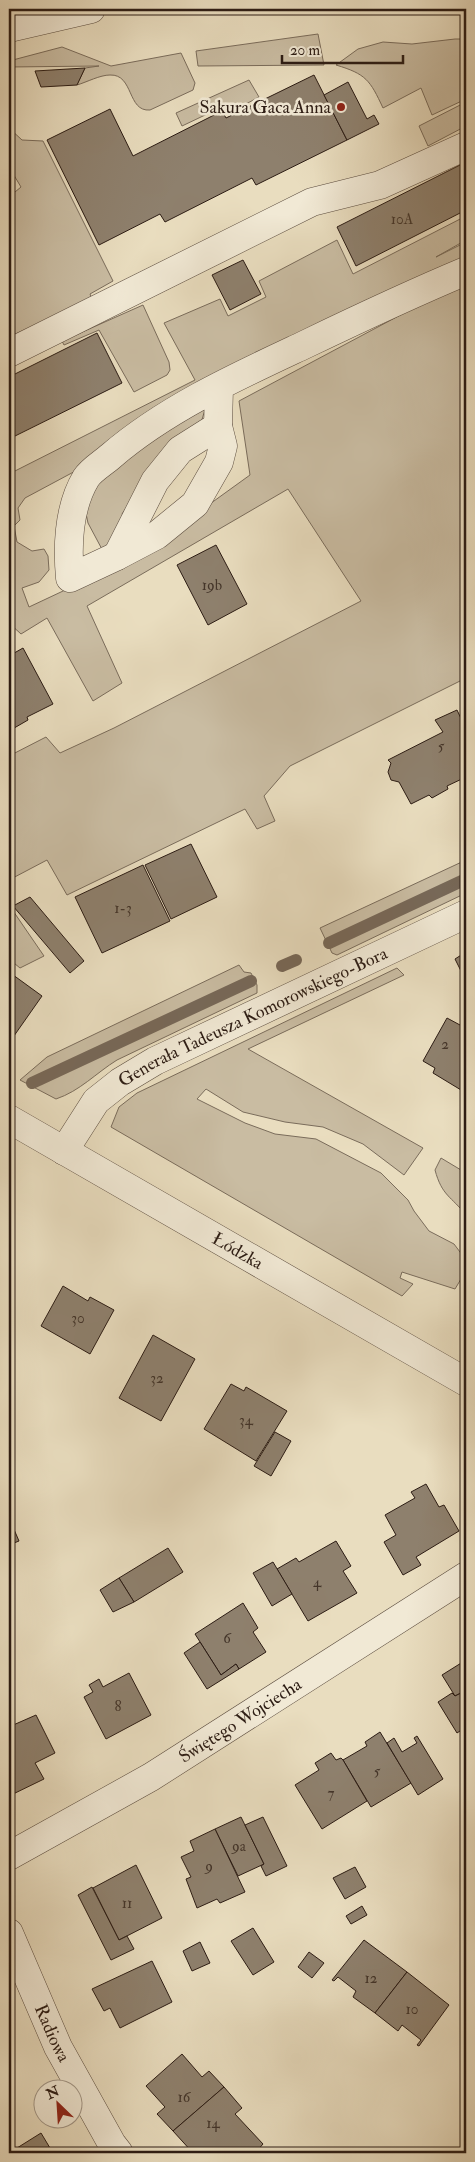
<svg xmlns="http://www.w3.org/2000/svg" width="475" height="2162" font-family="'IM FELL Double Pica',serif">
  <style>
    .green { fill: #c9bca2; stroke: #7a6c5b }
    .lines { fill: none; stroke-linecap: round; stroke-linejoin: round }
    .stream { stroke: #776858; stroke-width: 12 }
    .building { fill: #8e806d; stroke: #2c1c14 }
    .minor-casing { stroke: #5b4c3f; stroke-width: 29 }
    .minor { stroke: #f1e9d5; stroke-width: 28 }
    .poi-dot { fill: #8f2418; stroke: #f1e9d5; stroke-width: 2 }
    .labels { text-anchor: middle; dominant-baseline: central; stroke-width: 5; stroke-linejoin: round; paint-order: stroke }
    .number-label { font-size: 15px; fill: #44352a }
    .poi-label { font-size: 18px; fill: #2c1c14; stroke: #f1e9d5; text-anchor: end }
    .street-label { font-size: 18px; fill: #2c1c14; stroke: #f1e9d5 }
  </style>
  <rect width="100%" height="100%" fill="#e9ddbf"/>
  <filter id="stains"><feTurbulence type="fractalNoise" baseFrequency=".004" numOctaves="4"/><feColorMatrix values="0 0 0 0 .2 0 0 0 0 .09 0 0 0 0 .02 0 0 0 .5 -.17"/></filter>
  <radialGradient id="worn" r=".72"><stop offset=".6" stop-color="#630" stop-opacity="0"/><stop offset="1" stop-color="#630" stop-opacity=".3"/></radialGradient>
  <!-- green -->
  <g class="green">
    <polygon points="318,34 324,65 198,66 196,51"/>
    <path d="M455,39H466V99L432,115L421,88L383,108C370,80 366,74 336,65L358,49L383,42L412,44Z"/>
    <path d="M62,47L111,66L181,53L195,83L193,90L150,110C127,112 134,74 110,75C100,75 87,82 77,85L85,68L99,66L9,67V61Z"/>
    <polygon points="249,80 259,97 229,113 224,106 182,126 176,113"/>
    <polygon points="466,102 466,126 428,146 419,126"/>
    <polygon points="9,128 22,140 43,141 113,281 90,294 92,299 9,337 9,197 21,187 9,167"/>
    <polygon points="466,216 466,240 436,257 466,242 466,262 25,498 18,508 20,520 14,526 17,542 32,551 44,549 48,556 49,570 39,582 22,588 29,607 112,568 88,523 85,509 96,485 143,441 206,406 201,423 166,449 122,514 146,550 250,475 239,401 466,280 466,336 461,339 466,349 466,678 290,766 264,796 275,821 257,829 245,809 67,895 47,860 9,880 9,756 46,737 60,753 114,728 361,601 288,489 87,606 122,683 93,701 47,618 21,634 9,623 9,474 195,380 164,323 220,299 228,316 266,297 259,281 337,240 353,274"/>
    <polygon points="143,305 169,362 170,370 167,375 134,392 99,330 64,345 62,341"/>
    <polygon points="466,860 466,893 337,955 332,953 320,928"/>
    <polygon points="9,905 44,956 20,968 9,959"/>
    <path d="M239,965L244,972L251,973L257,985V993L117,1060C96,1073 80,1091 56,1099L20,1080L47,1057Z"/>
    <polygon points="397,968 404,975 248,1049 423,1148 404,1175 363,1144 323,1127 285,1122 243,1112 206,1089 197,1099 245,1123 275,1134 316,1139 381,1173 408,1200 414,1211 429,1231 454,1244 463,1256 464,1274 455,1289 402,1272 400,1278 413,1284 402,1296 111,1127 119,1107 137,1093"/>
    <path d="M441,1158L466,1173V1215C451,1196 442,1196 435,1170Z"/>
  </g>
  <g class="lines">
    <!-- stream -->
    <g class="stream">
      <polyline points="329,943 466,879"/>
      <polyline points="282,966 296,960"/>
      <polyline points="32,1083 251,981"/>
    </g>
  </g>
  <!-- building -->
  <g class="building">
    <polygon points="85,68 77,85 41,87 35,71"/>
    <polygon points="314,75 347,140 256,185 252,178 165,222 160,214 99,245 47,140 110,109 133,156 222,111 226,118"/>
    <polygon points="348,82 367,119 374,115 379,124 347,140 324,95"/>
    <polygon points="466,162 466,210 356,266 337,227"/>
    <polygon points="243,260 261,294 230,310 212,275"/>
    <polygon points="97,333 122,383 9,439 9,377"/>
    <polygon points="216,545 247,604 208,625 177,565"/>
    <polygon points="23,648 53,704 27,717 28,720 9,731 9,656"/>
    <polygon points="457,710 466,729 466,777 447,786 448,789 432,798 429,795 411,804 399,782 391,780 388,772 391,763 388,760 443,732 435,720"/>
    <polygon points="191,844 217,897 171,919 145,865"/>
    <polygon points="143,865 170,921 102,953 75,897"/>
    <polygon points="30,897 84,961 70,973 13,906"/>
    <polygon points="466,952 466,981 455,959"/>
    <polygon points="9,972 42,996 9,1043"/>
    <polygon points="447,1018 460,1025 463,1020 466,1022 466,1093 433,1073 435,1068 423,1061"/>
    <polygon points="63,1286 88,1301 90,1297 114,1310 90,1354 41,1326"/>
    <polygon points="153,1335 195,1359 161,1421 119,1398"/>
    <polygon points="231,1384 244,1391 246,1387 287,1411 256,1461 204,1429"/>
    <polygon points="275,1432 291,1441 271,1476 254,1466"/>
    <polygon points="426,1484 439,1507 444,1505 459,1531 416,1557 421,1565 403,1575 384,1542 396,1535 385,1515 415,1498 411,1492"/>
    <polygon points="9,1518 19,1541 9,1545"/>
    <polygon points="336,1541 351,1566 343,1571 357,1593 308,1621 277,1569 296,1558 299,1562"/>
    <polygon points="168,1548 183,1572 134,1602 119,1578"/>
    <polygon points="273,1562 292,1594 272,1606 253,1573"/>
    <polygon points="119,1578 134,1602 113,1612 100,1590"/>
    <polygon points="243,1603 258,1628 253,1632 266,1652 239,1669 236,1664 221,1675 195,1634"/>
    <polygon points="200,1642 221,1675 236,1664 239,1669 207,1689 184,1653"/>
    <polygon points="466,1660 466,1696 463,1692 455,1696 442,1675"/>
    <polygon points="129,1673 151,1715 106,1739 84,1697 93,1692 89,1685 99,1679 103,1687"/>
    <polygon points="463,1692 466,1696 466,1727 457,1733 438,1702 452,1693 455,1696"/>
    <polygon points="36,1715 55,1753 35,1763 44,1779 9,1796 9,1723 11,1726"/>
    <polygon points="380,1732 411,1783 371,1807 343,1760 367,1746 365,1742"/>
    <polygon points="417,1736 443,1779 418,1795 387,1743 394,1738 402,1752 417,1743 414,1738"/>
    <polygon points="331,1753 336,1760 341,1758 343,1760 367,1801 322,1829 295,1785 319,1770 315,1763"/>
    <polygon points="241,1817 264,1864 238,1876 215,1829"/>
    <polygon points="263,1817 287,1866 266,1876 261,1866 264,1864 245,1825"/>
    <polygon points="215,1829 245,1892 220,1903 217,1899 197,1908 186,1879 191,1877 181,1857 194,1851 190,1841"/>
    <polygon points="136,1865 162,1918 119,1940 93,1888"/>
    <polygon points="355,1867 366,1887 345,1899 333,1878"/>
    <polygon points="92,1887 119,1940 127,1936 134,1949 111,1960 78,1895"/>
    <polygon points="362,1906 367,1915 351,1924 346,1916"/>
    <polygon points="253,1928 274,1962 253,1975 231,1941"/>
    <polygon points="364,1940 407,1972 375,2013 353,1997 356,1991 338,1977 334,1981 332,1980"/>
    <polygon points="200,1942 210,1963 192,1971 183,1951"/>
    <polygon points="309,1952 324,1963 312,1978 298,1967"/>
    <polygon points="152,1961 172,2002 120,2028 110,2008 104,2011 92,1989"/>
    <polygon points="407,1972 449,2005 419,2046 417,2045 421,2040 402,2025 398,2031 375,2013"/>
    <polygon points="182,2054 202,2077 209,2071 224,2087 173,2131 157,2114 165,2107 146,2086"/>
    <polygon points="224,2087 242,2108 235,2114 263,2144 255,2153 193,2153 173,2131"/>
    <polygon points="41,2133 53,2153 9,2153"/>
  </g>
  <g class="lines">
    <!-- minor casing -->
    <g class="minor-casing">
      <g id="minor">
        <polyline points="9,28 91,9"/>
        <polyline points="9,353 312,202 380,185 466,146"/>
        <path d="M219,388L218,426L223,446L219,462L195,504L157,535L117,556L70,578C67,545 68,508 86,478C91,470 103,463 111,456C167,408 238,376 304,345C358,319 411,294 466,271"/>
        <polyline points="117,556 155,481 180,450 218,426"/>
        <path id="s1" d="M9,1119L466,1382"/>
        <path id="s2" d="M64,1151L96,1101L120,1082L155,1061L466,914"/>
        <path id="s3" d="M9,1856L151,1777L466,1576"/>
        <path id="s4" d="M9,1933L58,2047L112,2144L119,2153"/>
      </g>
    </g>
    <!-- minor -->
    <use href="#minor" class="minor"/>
  </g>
  <!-- markers -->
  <circle class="poi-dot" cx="341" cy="107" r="5"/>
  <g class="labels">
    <!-- number labels -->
    <g class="number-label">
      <text x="402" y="219">10A</text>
      <text x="212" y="585">19b</text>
      <text x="441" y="746">5</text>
      <text x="123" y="908">1-3</text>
      <text x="445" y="1044">2</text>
      <text x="78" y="1318">30</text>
      <text x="157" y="1378">32</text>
      <text x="246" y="1420">34</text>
      <text x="317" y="1582">4</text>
      <text x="227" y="1638">6</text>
      <text x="118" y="1706">8</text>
      <text x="377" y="1771">5</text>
      <text x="331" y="1793">7</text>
      <text x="239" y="1846">9a</text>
      <text x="209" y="1866">9</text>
      <text x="127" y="1903">11</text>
      <text x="371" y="1978">12</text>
      <text x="412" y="2009">10</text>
      <text x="184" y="2097">16</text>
      <text x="213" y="2123">14</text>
    </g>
    <!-- poi labels -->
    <g class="poi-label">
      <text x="331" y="107">Sakura Gaca Anna</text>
    </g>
    <!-- street labels -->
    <g class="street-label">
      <text stroke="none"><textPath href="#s2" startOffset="238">Generała Tadeusza Komorowskiego-Bora</textPath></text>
      <text stroke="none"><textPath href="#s1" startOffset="264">Łódzka</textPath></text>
      <text stroke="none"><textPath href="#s3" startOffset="268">Świętego Wojciecha</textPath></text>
      <text stroke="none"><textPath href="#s4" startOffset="109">Radiowa</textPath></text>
    </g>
  </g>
  <!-- margin -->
  <rect width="475" height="2162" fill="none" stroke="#e9ddbf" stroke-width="30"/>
  <rect x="10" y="10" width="455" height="2142" fill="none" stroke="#2c1c14" stroke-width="2.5"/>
  <rect x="15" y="15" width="445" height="2132" fill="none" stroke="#2c1c14"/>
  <!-- north arrow -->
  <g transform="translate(58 2104) rotate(335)"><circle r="24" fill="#f1e9d5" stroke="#a29788"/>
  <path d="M0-4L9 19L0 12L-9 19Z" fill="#8f2418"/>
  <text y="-8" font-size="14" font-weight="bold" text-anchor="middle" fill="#2c1c14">N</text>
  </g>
  <!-- scale -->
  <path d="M282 55v8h121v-8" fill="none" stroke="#2c1c14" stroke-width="2.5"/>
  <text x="290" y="55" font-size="15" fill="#2c1c14" stroke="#f1e9d5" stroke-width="4" paint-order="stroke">20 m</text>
  <rect width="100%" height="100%" filter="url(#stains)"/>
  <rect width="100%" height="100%" fill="url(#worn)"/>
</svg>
